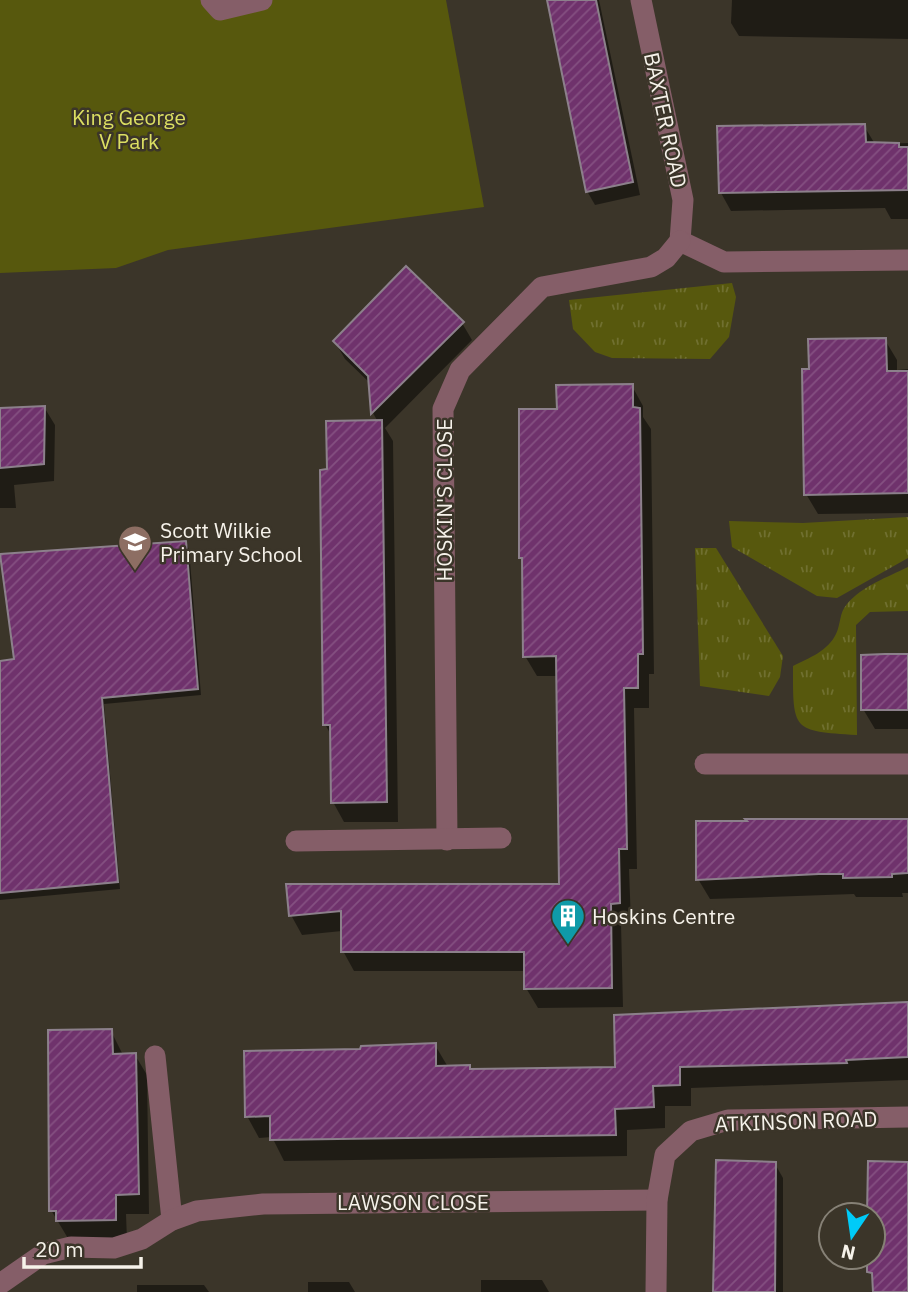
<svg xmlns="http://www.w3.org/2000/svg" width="908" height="1292" font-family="'IBM Plex Sans',sans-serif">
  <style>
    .grass { fill: url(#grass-tufts) }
    .park { fill: #57580d }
    .shadow { fill: #0007 }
    .building { fill: url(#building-hatch); stroke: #8c808b; stroke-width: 2 }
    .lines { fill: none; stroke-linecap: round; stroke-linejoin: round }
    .minor { stroke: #855e68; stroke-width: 21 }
    .labels { text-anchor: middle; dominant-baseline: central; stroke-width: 5; stroke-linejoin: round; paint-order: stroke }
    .park-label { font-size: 21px; fill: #dcdf62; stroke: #3b3529 }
    .street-label { font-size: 21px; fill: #f6f2ea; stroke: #3b3529 }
    .poi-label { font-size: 21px; fill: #f6f2ea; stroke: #3b3529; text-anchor: start }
  </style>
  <defs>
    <pattern id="grass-tufts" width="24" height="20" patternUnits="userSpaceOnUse" patternTransform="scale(1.75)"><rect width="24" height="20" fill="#57580d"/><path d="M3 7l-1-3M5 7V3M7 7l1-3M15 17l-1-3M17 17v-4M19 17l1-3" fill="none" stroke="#707030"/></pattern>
    <pattern id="building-hatch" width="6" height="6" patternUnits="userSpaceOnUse" patternTransform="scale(1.75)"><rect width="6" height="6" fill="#6f326c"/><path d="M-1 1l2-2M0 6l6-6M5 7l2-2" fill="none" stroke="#845081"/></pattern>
  </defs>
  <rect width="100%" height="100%" fill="#3b3529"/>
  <!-- grass -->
  <g class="grass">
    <polygon points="732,283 736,297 729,337 710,359 612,358 595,352 573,329 569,300"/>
    <polygon points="908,517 908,558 837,598 817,596 732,547 729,521 803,523"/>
    <polygon points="695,548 716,548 783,656 780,677 769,696 700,686"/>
    <path d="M908,567V611L870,612L856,625L857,735C792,731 793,731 793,666C809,658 828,651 836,634C841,624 839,613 847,604C862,586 888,577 908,567Z"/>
  </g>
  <!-- park -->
  <polygon class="park" points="0,0 446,0 484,207 168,250 116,268 0,273"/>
  <!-- shadow -->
  <g class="shadow">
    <polygon points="549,0 599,0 640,195 595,205 587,191"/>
    <polygon points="732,0 908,0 908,39 739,36 731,23"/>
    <polygon points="864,126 875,144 908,143 908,219 891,219 885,208 731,211 721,193"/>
    <polygon points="462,323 472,340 385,428 393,441 398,822 344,822 333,802 332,737 325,724 329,471 378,422 373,413 371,384 345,359 335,342"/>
    <polygon points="885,340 897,360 897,370 908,369 908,513 818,514 806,494"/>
    <polygon points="632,386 643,406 643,417 651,429 654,674 649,674 649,708 634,708 637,869 629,869 631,923 621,923 623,1007 538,1008 526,988 526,971 354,971 343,951 342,931 302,935 291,915 560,885 558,676 537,676 525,656 524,563 521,557 558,410"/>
    <polygon points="44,407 55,425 54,481 14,485 16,508 0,508 0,410"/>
    <polygon points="185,542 189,549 201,695 104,704 120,889 0,900 0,663 16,660 0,556"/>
    <polygon points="908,656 908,729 875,729 863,709"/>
    <polygon points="908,821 908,893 902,893 903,897 856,897 854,894 710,899 698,879"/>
    <polygon points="908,1005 908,1080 691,1088 691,1106 665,1106 665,1128 627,1130 627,1156 284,1161 272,1137 259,1138 247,1116 362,1051 435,1045 448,1067 471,1071 617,1068"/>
    <polygon points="111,1031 123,1055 135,1055 147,1075 149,1214 126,1214 127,1240 69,1240 51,1210"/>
    <polygon points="775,1164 783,1178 783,1292 716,1292"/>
    <polygon points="481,1280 542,1280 549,1292 481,1292"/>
    <polygon points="308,1282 349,1282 355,1292 308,1292"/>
    <polygon points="137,1285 204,1285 209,1292 137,1292"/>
  </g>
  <!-- building -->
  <g class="building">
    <polygon points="547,0 596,0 633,182 586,192"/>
    <polygon points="865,124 866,142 899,143 899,147 908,147 908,190 719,193 717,126"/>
    <polygon points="406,266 464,322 371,414 368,376 333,341"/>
    <polygon points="886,338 887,371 908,371 908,493 804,495 802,369 809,369 808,339"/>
    <polygon points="633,384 633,407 640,408 643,654 638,654 638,688 624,688 627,849 619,849 620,903 611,904 612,988 524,989 524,952 341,952 341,911 289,916 286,884 559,884 556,656 523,657 522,558 519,558 519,409 557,409 556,385"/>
    <polygon points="45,406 44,464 0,468 0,408"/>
    <polygon points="382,420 387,802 331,803 330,725 323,725 320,470 327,469 326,421"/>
    <polygon points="186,541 198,689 102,698 118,882 0,893 0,661 14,659 0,554"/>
    <polygon points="885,654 908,654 908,710 861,710 861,655"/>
    <polygon points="745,819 908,819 908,873 892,874 892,877 843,878 843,874 819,874 696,880 696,821 747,821"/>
    <polygon points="908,1002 908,1057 846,1060 847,1063 680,1067 680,1085 653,1086 654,1107 615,1109 616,1135 270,1140 270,1116 245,1117 244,1051 360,1049 361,1046 436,1043 436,1066 470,1065 470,1069 615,1067 614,1015"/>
    <polygon points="112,1029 113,1054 136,1053 139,1194 116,1195 116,1220 56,1221 56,1211 49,1211 48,1030"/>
    <polygon points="716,1160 776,1162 775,1292 713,1292"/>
    <polygon points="868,1161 908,1162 908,1292 873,1292 872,1273 867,1272 867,1257 873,1257 873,1215 867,1215"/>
  </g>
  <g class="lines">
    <!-- minor -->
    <g class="minor">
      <polyline points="211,0 220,10 262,0"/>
      <polyline points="641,0 683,200 680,241"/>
      <polyline points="680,241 724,262 908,260"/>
      <polyline points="705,764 908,764"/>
      <polyline points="447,840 443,409 460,370 542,287 651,267 666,258 680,241"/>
      <polyline points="296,841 501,838"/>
      <polyline points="155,1056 172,1220"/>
      <polyline points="0,1284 43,1254 71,1247 114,1248 142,1239 172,1220 197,1211 263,1204 657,1200"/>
      <polyline points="656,1292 657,1200 665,1155 691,1131 728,1120 908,1117"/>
    </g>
  </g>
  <!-- icons -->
  <defs>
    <g id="school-pin" transform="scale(1.75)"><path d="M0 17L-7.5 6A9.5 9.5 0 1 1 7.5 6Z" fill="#8d6e63" stroke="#3b3529"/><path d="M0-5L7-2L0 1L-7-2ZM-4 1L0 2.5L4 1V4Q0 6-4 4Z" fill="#fff"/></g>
    <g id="building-pin" transform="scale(1.75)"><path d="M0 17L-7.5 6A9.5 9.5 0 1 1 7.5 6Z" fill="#0f9aa8" stroke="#3b3529"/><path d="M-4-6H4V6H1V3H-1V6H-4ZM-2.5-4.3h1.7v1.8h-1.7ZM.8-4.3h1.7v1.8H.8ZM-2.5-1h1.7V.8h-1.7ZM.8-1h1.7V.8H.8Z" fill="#fff"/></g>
  </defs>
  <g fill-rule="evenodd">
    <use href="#school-pin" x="135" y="542"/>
    <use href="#building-pin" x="568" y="916"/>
  </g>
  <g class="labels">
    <!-- park labels -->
    <g class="park-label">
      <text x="129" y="117">King George<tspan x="129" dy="24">V Park</tspan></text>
    </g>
    <!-- street labels -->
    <g class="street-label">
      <text transform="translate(666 120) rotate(78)">BAXTER ROAD</text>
      <text transform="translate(444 500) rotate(-90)">HOSKIN'S CLOSE</text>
      <text transform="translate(796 1121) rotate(-2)">ATKINSON ROAD</text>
      <text x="413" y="1202">LAWSON CLOSE</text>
    </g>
    <!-- poi labels -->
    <g class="poi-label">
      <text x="160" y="530">Scott Wilkie<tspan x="160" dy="24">Primary School</tspan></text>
      <text x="592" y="916">Hoskins Centre</text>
    </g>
  </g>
  <!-- north arrow -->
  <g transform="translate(852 1236) rotate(193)"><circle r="33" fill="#3b3529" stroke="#868176" stroke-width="2"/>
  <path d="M0-5L12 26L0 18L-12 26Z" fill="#00cbf8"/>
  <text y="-10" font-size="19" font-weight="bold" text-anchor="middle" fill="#f6f2ea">N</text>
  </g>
  <!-- scale -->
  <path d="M24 1257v10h117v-10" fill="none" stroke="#f6f2ea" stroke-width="3.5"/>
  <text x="35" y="1257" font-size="21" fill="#f6f2ea" stroke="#3b3529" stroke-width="5" paint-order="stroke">20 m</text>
</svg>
